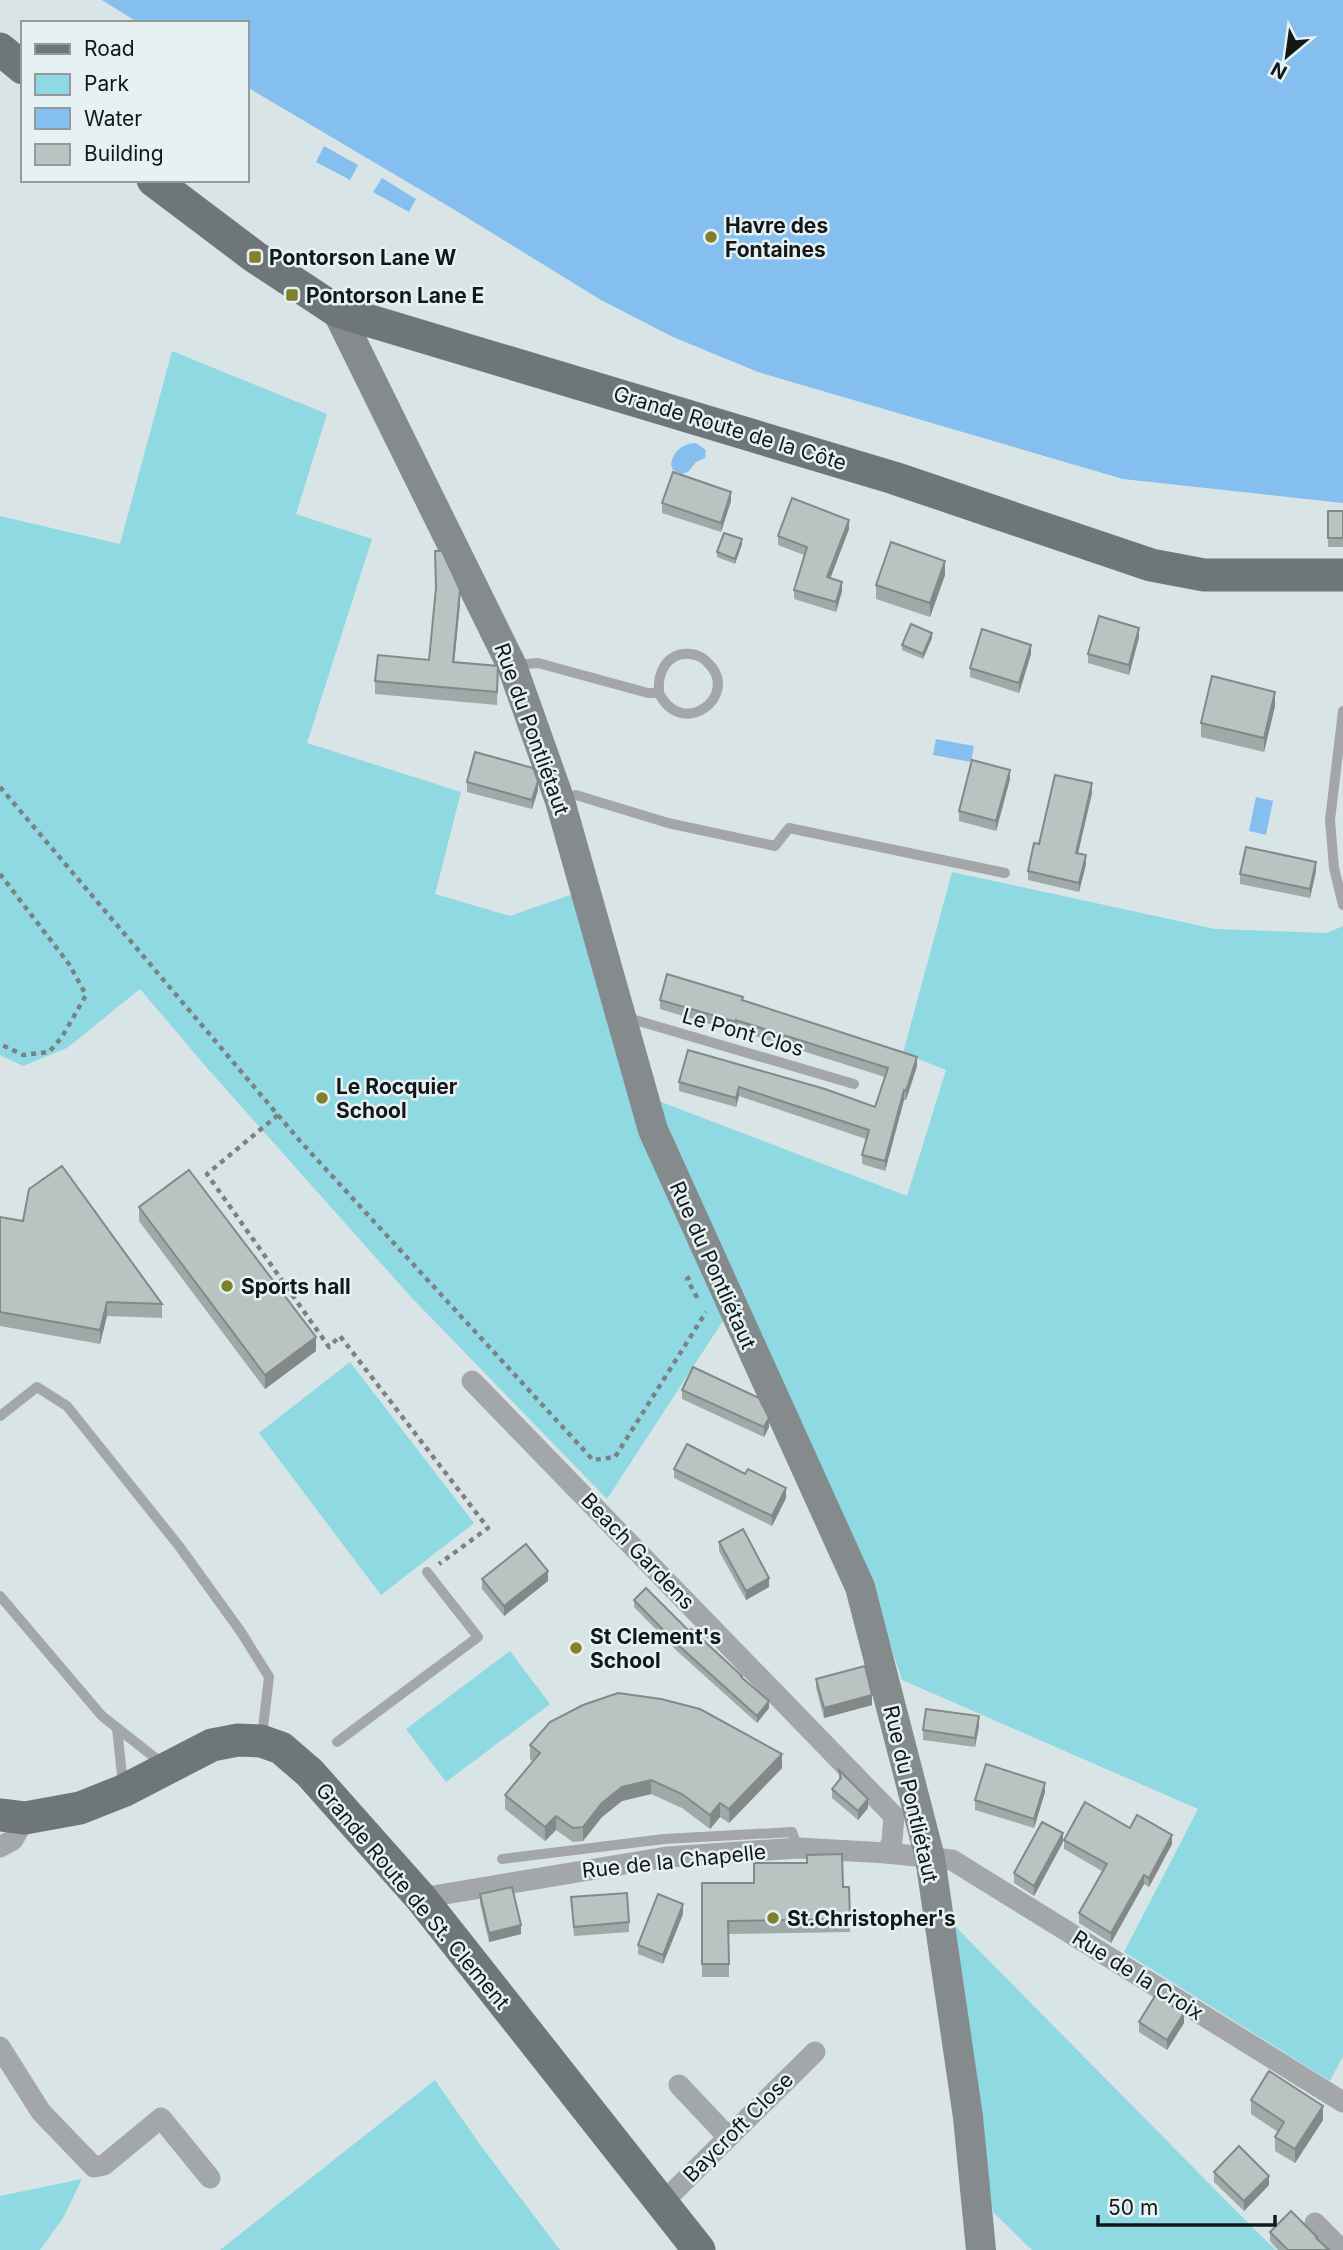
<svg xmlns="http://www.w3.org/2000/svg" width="1343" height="2250" font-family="Inter,sans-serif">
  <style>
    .green { fill: #8fd9e2 }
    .water { fill: #85bfef }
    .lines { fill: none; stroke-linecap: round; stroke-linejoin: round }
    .path { stroke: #7b8284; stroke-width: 4.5; stroke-dasharray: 5 5; stroke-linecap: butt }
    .lane { stroke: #a3a7a9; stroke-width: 10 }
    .street { stroke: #a3a7a9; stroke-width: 21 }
    .secondary { stroke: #858b8d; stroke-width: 30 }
    .primary { stroke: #6f7679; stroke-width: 33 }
    .wall { fill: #9fa9a7 }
    .shaded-wall { fill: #828988 }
    .building { fill: #b9c4c2; stroke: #828988; stroke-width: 2 }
    .poi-dot { fill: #80812a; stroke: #e6f1f3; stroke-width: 2.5 }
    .labels { text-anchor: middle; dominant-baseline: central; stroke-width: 5; stroke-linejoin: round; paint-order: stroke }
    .poi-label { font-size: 21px; font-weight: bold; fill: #131717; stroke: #e6f1f3; text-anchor: start }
    .street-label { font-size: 21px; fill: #131717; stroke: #e6f1f3 }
  </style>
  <rect width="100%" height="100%" fill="#d9e4e6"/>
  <!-- green -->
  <g class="green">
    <polygon points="172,351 327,414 296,514 372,539 307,743 461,792 435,894 510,916 584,890 621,1016 732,1307 607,1499 410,1296 207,1068 140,989 67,1048 23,1066 0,1055 0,516 120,544"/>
    <polygon points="952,872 1215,929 1327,933 1343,926 1343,2056 1330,2081 1124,1952 1198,1809 902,1680 875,1598 656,1100 907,1196 946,1070 903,1053"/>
    <polygon points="350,1362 474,1523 381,1595 259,1433"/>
    <polygon points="510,1651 550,1704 446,1782 406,1729"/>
    <polygon points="947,1918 1255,2230 1276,2250 1032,2250 993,2212"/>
    <polygon points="435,2080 481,2146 560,2250 220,2250"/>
    <polygon points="82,2179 63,2218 40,2250 0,2250 0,2196"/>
  </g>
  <!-- water -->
  <g class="water">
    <polygon points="102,0 1343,0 1343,503 1123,479 758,372 673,337 601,300 453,209 247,87 247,23 139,23"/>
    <polygon points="324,146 358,165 350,180 316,162"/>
    <polygon points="382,178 416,199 409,212 373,192"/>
    <path d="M696,443L706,450L705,458L696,462L688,472L681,474L673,470L671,464C674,450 682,444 696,443Z"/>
    <polygon points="936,739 974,746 971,762 933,755"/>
    <polygon points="1256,797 1273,801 1266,835 1249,831"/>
  </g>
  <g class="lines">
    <!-- path -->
    <g class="path">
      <polyline points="0,787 300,1141 593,1460 615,1457 706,1312"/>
      <polyline points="0,874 69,964 86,995 62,1037 49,1052 23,1055 0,1044"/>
      <polyline points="278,1115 207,1174 329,1347 340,1336 488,1528 439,1564"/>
      <polyline points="690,1277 687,1279 698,1299"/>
    </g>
    <!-- lane -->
    <g class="lane">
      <path d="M515,665L538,663L648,693H659C657,672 667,652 691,654C699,655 704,658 709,664C740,696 682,740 659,693"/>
      <polyline points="1343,711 1330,820 1334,868 1343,905"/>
      <polyline points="563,800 576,795 668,823 775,846 789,828 1005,873"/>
      <polyline points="625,1017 854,1084"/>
      <polyline points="0,1416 37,1387 67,1406 179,1546 241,1632 269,1677 262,1736"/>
      <polyline points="0,1596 102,1716 163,1764"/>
      <polyline points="117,1728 123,1785"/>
      <polyline points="337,1742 478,1637 427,1572"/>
      <polyline points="502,1859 664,1839 792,1832 798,1848"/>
    </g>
    <!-- street -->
    <g class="street">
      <polyline points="472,1381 894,1816 892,1841 887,1853"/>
      <polyline points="0,1847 13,1840 25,1818"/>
      <polyline points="421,1898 667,1857 798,1848 887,1853 952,1860 1343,2102"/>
      <polyline points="0,2047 41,2112 94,2167 104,2165 161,2118 210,2178"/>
      <polyline points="679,2085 728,2137"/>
      <polyline points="662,2203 815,2052"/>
      <polyline points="1315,2223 1342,2250"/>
    </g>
    <!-- secondary -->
    <polyline class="secondary" points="337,311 512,666 560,801 653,1130 860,1587 930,1858 968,2117 981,2250"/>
    <!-- primary -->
    <g class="primary">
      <polyline points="0,49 23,68"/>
      <polyline points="153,180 255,257 337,311 894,478 1151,565 1204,575 1343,575"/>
      <polyline points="0,1815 25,1818 80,1808 123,1791 212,1745 238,1740 261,1741 281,1748 310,1773 421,1898 699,2250"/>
    </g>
  </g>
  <!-- wall -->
  <g class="wall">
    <polygon points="731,501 721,532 662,513 662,503"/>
    <rect x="1328" y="511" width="15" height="36"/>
    <polygon points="849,529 830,578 842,591 836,612 794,599 794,590 804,555 778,545 778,536"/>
    <polygon points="742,544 735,564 717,557 717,552"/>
    <polygon points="945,575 930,617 876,599 876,585"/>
    <polygon points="460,603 454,662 498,679 497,705 375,694 375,681 429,660"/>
    <polygon points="1139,637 1129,675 1088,663 1088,654"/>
    <polygon points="932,638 923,659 902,650 902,645"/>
    <polygon points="1031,654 1019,693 970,677 970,668"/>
    <polygon points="1275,706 1264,752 1201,737 1201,723"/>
    <polygon points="1010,779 996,831 959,821 959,811"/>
    <polygon points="467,782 538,790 532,809 467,792"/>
    <polygon points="1092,793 1078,853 1086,864 1079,892 1028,880 1028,871 1039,844"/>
    <polygon points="1316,871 1310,898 1240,884 1240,874"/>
    <polygon points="660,1000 743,1000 917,1066 906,1100 904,1100 885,1171 862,1164 862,1155 866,1139 739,1096 736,1107 679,1091 679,1082 688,1050 875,1107 885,1077 736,1030 736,1032 660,1009"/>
    <polygon points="139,1207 316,1351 265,1389 139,1221"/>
    <polygon points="0,1217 162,1304 162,1318 107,1316 100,1344 0,1326"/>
    <polygon points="682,1390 769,1427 764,1437 682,1399"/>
    <polygon points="674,1469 745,1474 786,1498 772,1526 674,1478"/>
    <polygon points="719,1542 769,1587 746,1600 719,1551"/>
    <polygon points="482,1579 548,1581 504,1616 482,1589"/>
    <polygon points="634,1600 689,1631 742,1678 769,1708 757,1723 677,1651 634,1607"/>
    <polygon points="816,1679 872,1705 824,1718 816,1688"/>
    <polygon points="979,1726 975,1747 923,1740 923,1730"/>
    <polygon points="530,1745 782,1768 729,1823 720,1817 710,1829 682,1808 651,1794 622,1801 602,1817 583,1841 573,1842 556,1830 545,1841 505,1809 505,1795 533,1762 530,1759"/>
    <polygon points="839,1770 868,1808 858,1820 832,1798 832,1789 839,1780"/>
    <polygon points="1045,1792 1034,1828 975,1810 975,1800"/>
    <polygon points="1130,1828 1172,1844 1149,1887 1144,1884 1111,1943 1079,1923 1079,1913 1102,1871 1064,1849 1064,1840"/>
    <polygon points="1063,1842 1034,1896 1014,1883 1014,1873"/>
    <polygon points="702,1883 849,1887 850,1932 729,1934 729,1977 702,1977"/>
    <polygon points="480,1894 521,1934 489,1942 480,1903"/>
    <polygon points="571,1897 629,1922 629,1932 574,1936"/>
    <polygon points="683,1914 663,1964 638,1954 638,1945"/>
    <polygon points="1139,2022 1184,2023 1167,2050 1139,2032"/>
    <polygon points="1251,2100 1323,2120 1295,2163 1275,2151 1275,2137 1278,2132 1251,2114"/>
    <polygon points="1214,2172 1269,2185 1244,2211 1214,2182"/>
    <polygon points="1270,2232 1317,2240 1329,2250 1278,2250 1270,2241"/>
  </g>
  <!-- shaded-wall -->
  <g class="shaded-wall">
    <polygon points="731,492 731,501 721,532 721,523"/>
    <polygon points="849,520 849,529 827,587 827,577"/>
    <polygon points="742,539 742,544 735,564 735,559"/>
    <polygon points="945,561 945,575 930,617 930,603"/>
    <polygon points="842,582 842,591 836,612 836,602"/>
    <polygon points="460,590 460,603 453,675 453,662"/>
    <polygon points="1139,628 1139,637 1129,675 1129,665"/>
    <polygon points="932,633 932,638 923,659 923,654"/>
    <polygon points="1031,645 1031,654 1019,693 1019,683"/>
    <polygon points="1275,692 1275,706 1264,752 1264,738"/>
    <polygon points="1010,770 1010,779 996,831 996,821"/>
    <polygon points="538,781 538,790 532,809 532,800"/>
    <polygon points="1092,783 1092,793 1076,862 1076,853"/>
    <polygon points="1086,855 1086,864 1079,892 1079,883"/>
    <polygon points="1316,862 1316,871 1310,898 1310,889"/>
    <polygon points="917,1057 917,1066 906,1100 906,1091"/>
    <polygon points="739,1087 739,1096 736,1107 736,1098"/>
    <polygon points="904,1090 904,1100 885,1171 885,1161"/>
    <polygon points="107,1302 107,1316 100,1344 100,1330"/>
    <polygon points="316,1337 316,1351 265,1389 265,1375"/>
    <polygon points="769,1418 769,1427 764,1437 764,1427"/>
    <polygon points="786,1488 786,1498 772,1526 772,1516"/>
    <polygon points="548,1571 548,1581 504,1616 504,1606"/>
    <polygon points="769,1578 769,1587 746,1600 746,1591"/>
    <polygon points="872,1695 872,1705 824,1718 824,1708"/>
    <polygon points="769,1701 769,1708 757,1723 757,1716"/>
    <polygon points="979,1716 979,1726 975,1747 975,1738"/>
    <polygon points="782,1754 782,1768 729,1823 729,1809"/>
    <polygon points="651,1780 651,1794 622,1801 602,1817 583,1841 583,1827 602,1803 622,1787"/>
    <polygon points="1045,1783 1045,1792 1034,1828 1034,1819"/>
    <polygon points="868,1799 868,1808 858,1820 858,1811"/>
    <polygon points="720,1803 720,1817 710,1829 710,1815"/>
    <polygon points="556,1816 556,1830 545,1841 545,1827"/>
    <polygon points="1063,1833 1063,1842 1034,1896 1034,1886"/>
    <polygon points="1172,1835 1172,1844 1149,1887 1149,1878"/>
    <polygon points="1144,1875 1144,1884 1111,1943 1111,1933"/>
    <polygon points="683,1904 683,1914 663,1964 663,1955"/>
    <polygon points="521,1925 521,1934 489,1942 489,1933"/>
    <polygon points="1184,2013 1184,2023 1167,2050 1167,2040"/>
    <polygon points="1323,2106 1323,2120 1295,2163 1295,2149"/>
    <polygon points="1269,2176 1269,2185 1244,2211 1244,2201"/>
  </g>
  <!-- building -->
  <g class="building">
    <polygon points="673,472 731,492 721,523 662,503"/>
    <polygon points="792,498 849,520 827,577 842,582 836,602 794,590 807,547 778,536"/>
    <rect x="1328" y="511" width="15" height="27"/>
    <polygon points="724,533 742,539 735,559 717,552"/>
    <polygon points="891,542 945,561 930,603 876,585"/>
    <polygon points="435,551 442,551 460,590 453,662 498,666 497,692 375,681 378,655 429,660 436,588"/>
    <polygon points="1099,616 1139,628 1129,665 1088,654"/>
    <polygon points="911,624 932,633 923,654 902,645"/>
    <polygon points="982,629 1031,645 1019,683 970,668"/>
    <polygon points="1212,676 1275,692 1264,738 1201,723"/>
    <polygon points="475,752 533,768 538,781 532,800 467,782"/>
    <polygon points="972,760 1010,770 996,821 959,811"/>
    <polygon points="1055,775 1092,783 1076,853 1086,855 1079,883 1028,871 1034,843 1039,844"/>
    <polygon points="1246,847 1316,862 1310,889 1240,874"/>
    <polygon points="667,974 743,997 742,1000 917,1057 906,1091 904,1090 885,1161 862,1155 869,1130 739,1087 736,1098 679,1082 688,1050 825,1089 875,1107 888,1068 736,1020 736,1022 660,1000"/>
    <polygon points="62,1166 162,1304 107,1302 100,1330 0,1312 0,1217 23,1221 29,1189"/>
    <polygon points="189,1170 316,1337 265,1375 139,1207"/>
    <polygon points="693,1367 759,1398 769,1418 764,1427 682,1390"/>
    <polygon points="687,1444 745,1474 748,1469 786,1488 772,1516 674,1469"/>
    <polygon points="743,1529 769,1578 746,1591 719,1542"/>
    <polygon points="526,1544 548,1571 504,1606 482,1579"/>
    <polygon points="646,1588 689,1631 691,1629 742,1676 741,1677 769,1701 757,1716 677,1644 634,1600"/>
    <polygon points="865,1666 872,1695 824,1708 816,1679"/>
    <polygon points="618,1693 661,1699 700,1709 782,1754 729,1809 720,1803 710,1815 682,1794 651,1780 622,1787 602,1803 583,1827 573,1828 556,1816 545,1827 505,1795 540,1753 530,1745 550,1722 583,1705"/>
    <polygon points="926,1709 979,1716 975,1738 923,1730"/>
    <polygon points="986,1764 1045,1783 1034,1819 975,1800"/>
    <polygon points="839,1770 868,1799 858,1811 832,1789 841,1778"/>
    <polygon points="1085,1802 1130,1828 1137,1815 1172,1835 1149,1878 1144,1875 1111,1933 1079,1913 1107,1864 1064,1840"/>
    <polygon points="1042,1822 1063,1833 1034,1886 1014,1873"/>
    <polygon points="842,1854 843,1887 849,1887 850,1919 728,1921 729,1964 702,1964 702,1883 754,1883 754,1863 807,1863 807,1855"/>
    <polygon points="512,1887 521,1925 489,1933 480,1894"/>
    <polygon points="627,1893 629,1922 574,1927 571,1897"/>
    <polygon points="658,1894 683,1904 663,1955 638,1945"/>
    <polygon points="1155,1996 1184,2013 1167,2040 1139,2022"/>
    <polygon points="1269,2071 1323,2106 1295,2149 1275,2137 1284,2122 1251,2100"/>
    <polygon points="1239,2146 1269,2176 1244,2201 1214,2172"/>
    <polygon points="1291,2211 1317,2237 1316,2238 1329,2250 1288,2250 1270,2232"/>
  </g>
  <!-- markers -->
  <g class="poi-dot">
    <circle cx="711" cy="237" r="7"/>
    <rect x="248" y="250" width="14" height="14" rx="3.5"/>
    <rect x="285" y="288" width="14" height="14" rx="3.5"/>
    <circle cx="322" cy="1098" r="7"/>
    <circle cx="227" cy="1286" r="7"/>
    <circle cx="576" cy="1648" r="7"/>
    <circle cx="773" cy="1918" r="7"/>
  </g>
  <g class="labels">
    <!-- poi labels -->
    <g class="poi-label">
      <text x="725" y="225">Havre des<tspan x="725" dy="24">Fontaines</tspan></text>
      <text x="269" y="257">Pontorson Lane W</text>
      <text x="306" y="295">Pontorson Lane E</text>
      <text x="336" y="1086">Le Rocquier<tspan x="336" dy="24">School</tspan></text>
      <text x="241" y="1286">Sports hall</text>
      <text x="590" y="1636">St Clement's<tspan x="590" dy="24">School</tspan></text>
      <text x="787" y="1918">St.Christopher's</text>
    </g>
    <!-- street labels -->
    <g class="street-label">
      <text transform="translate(730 428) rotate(17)">Grande Route de la Côte</text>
      <text transform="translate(532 729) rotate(70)">Rue du Pontliétaut</text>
      <text transform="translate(743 1032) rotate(16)">Le Pont Clos</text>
      <text transform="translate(713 1265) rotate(66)">Rue du Pontliétaut</text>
      <text transform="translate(638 1551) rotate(46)">Beach Gardens</text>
      <text transform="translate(911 1794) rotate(77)">Rue du Pontliétaut</text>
      <text transform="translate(674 1861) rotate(-6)">Rue de la Chapelle</text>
      <text transform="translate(413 1896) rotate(50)">Grande Route de St. Clement</text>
      <text transform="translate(1138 1975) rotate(32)">Rue de la Croix</text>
      <text transform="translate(738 2127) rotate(-45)">Baycroft Close</text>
    </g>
  </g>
  <!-- legend -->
  <rect x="21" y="21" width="228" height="161" fill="#e6f1f3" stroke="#929a9b" stroke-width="2"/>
  <rect x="35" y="44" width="35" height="10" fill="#6f7679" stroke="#929a9b" stroke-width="2"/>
  <text x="84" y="56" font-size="21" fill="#131717">Road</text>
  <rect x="35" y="74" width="35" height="21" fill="#8fd9e2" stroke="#929a9b" stroke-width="2"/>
  <text x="84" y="91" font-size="21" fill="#131717">Park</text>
  <rect x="35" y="108" width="35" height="21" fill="#85bfef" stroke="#929a9b" stroke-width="2"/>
  <text x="84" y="126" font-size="21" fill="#131717">Water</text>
  <rect x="35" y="144" width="35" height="21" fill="#b9c4c2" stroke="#929a9b" stroke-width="2"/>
  <text x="84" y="161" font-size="21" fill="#131717">Building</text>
  <!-- north arrow -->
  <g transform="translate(1287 56) rotate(209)" stroke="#e6f1f3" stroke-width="5" paint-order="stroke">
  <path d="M0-5L12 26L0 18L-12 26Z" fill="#131717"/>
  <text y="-10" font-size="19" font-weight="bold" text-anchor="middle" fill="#131717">N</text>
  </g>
  <!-- scale -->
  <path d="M1098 2215v10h177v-10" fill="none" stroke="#131717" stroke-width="3.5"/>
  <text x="1108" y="2215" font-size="21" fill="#131717" stroke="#e6f1f3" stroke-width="5" paint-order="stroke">50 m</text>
</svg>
